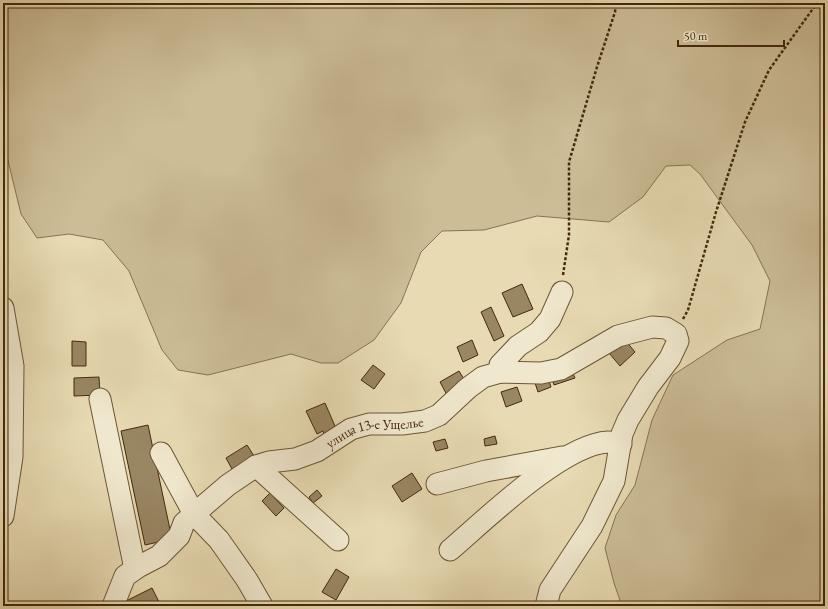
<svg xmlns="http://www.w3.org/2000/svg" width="828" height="609" font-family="'EB Garamond',serif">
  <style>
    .green { fill: #ccbd97; stroke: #887352 }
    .building { fill: #998663; stroke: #44290c }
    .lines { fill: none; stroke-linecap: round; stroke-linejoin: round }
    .minor-casing { stroke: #6d5636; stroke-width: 23 }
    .path { stroke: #44290c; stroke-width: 2.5; stroke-dasharray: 3 2; stroke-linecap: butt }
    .minor { stroke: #f0e8ce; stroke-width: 21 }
    .labels { text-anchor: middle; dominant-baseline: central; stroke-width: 3.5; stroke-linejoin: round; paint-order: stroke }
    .street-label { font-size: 14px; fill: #44290c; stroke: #f0e8ce }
  </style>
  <rect width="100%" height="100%" fill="#e8dbb3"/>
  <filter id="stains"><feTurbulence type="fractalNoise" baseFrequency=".005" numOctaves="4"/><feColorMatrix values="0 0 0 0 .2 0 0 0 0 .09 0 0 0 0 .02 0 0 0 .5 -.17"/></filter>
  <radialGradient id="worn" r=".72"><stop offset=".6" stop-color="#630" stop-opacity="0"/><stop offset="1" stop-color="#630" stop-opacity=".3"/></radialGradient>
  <!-- green -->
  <polygon class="green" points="3,3 825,3 825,599 821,606 622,606 614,583 605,548 616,515 635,485 652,420 673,375 727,340 760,329 770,281 752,245 700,174 690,165 666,166 643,197 609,222 537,216 484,230 442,231 421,252 401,303 374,340 338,363 321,363 291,354 208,375 178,370 162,350 129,271 103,240 69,234 37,238 21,214 3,140"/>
  <!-- building -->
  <g class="building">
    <polygon points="522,284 533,309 513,317 502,293"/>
    <polygon points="491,307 504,336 494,341 481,312"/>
    <polygon points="472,340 478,355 463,362 457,347"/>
    <polygon points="625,340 635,352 620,366 609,353"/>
    <polygon points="72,341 86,342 86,366 72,366"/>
    <polygon points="373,365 385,374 374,389 361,380"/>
    <polygon points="571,369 575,378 554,385 551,376"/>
    <polygon points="459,371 467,384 447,395 440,382"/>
    <polygon points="99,377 100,395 74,396 74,378"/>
    <polygon points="548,378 551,387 538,392 535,383"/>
    <polygon points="517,387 522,401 506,407 501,392"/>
    <polygon points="325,403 338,433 326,439 323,431 317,434 306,411"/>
    <polygon points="148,425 172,539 145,545 121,431"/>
    <polygon points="495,436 497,444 485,446 484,439"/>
    <polygon points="445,439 448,448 436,451 433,442"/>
    <polygon points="247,445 254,456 232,469 226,458"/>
    <polygon points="412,473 422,489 402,502 392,486"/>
    <polygon points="317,490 322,496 313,503 309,497"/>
    <polygon points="270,493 284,508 276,516 262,501"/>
    <polygon points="336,569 349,577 336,600 322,592"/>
    <polygon points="152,588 161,606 121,606 120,604"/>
  </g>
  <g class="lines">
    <!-- minor casing -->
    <g class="minor-casing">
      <g id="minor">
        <polyline points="3,308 13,366 12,457 3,516"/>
        <polyline points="501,372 500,365 518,346 539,332 550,319 562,292"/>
        <polyline points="100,399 135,569"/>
        <polyline points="161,453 194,514 219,540 247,580 262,606"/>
        <polyline points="256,466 338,540"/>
        <polyline points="437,484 486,471 562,457"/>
        <path d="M450,550C485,520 563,444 608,442C612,442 617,443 621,444"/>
        <path id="s1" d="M113,606L125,576L138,567L159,556L179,536L184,523L194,514L228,485L256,466L269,462L295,459L317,451L351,429L369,424H402L425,421L439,415L468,388L483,377L501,372L541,373L561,369L618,336L652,327L666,328L676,334L678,341L670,358L648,387L628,420L622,434L614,481L592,526L550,590L546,606"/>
      </g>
    </g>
    <!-- path -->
    <g class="path">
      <polyline points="563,275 569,235 569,162 597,67 615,12 616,3"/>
      <polyline points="683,319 688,310 716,212 745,122 769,70 817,3"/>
    </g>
    <!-- minor -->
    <use href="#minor" class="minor"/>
  </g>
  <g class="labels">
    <!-- street labels -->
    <g class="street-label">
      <text stroke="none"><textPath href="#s1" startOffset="332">улица 13-е Ущелье</textPath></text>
    </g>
  </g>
  <!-- margin -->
  <rect width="828" height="609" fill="none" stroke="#e8dbb3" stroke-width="16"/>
  <rect x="4" y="4" width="820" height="601" fill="none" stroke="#44290c" stroke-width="2"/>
  <rect x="8" y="8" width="812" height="593" fill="none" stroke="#44290c"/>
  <!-- scale -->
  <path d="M678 40v6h106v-6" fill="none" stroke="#44290c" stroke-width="2"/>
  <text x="684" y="40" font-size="12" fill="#44290c" stroke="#f0e8ce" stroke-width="3" paint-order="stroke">50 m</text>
  <rect width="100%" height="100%" filter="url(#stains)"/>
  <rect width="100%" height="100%" fill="url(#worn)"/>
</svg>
